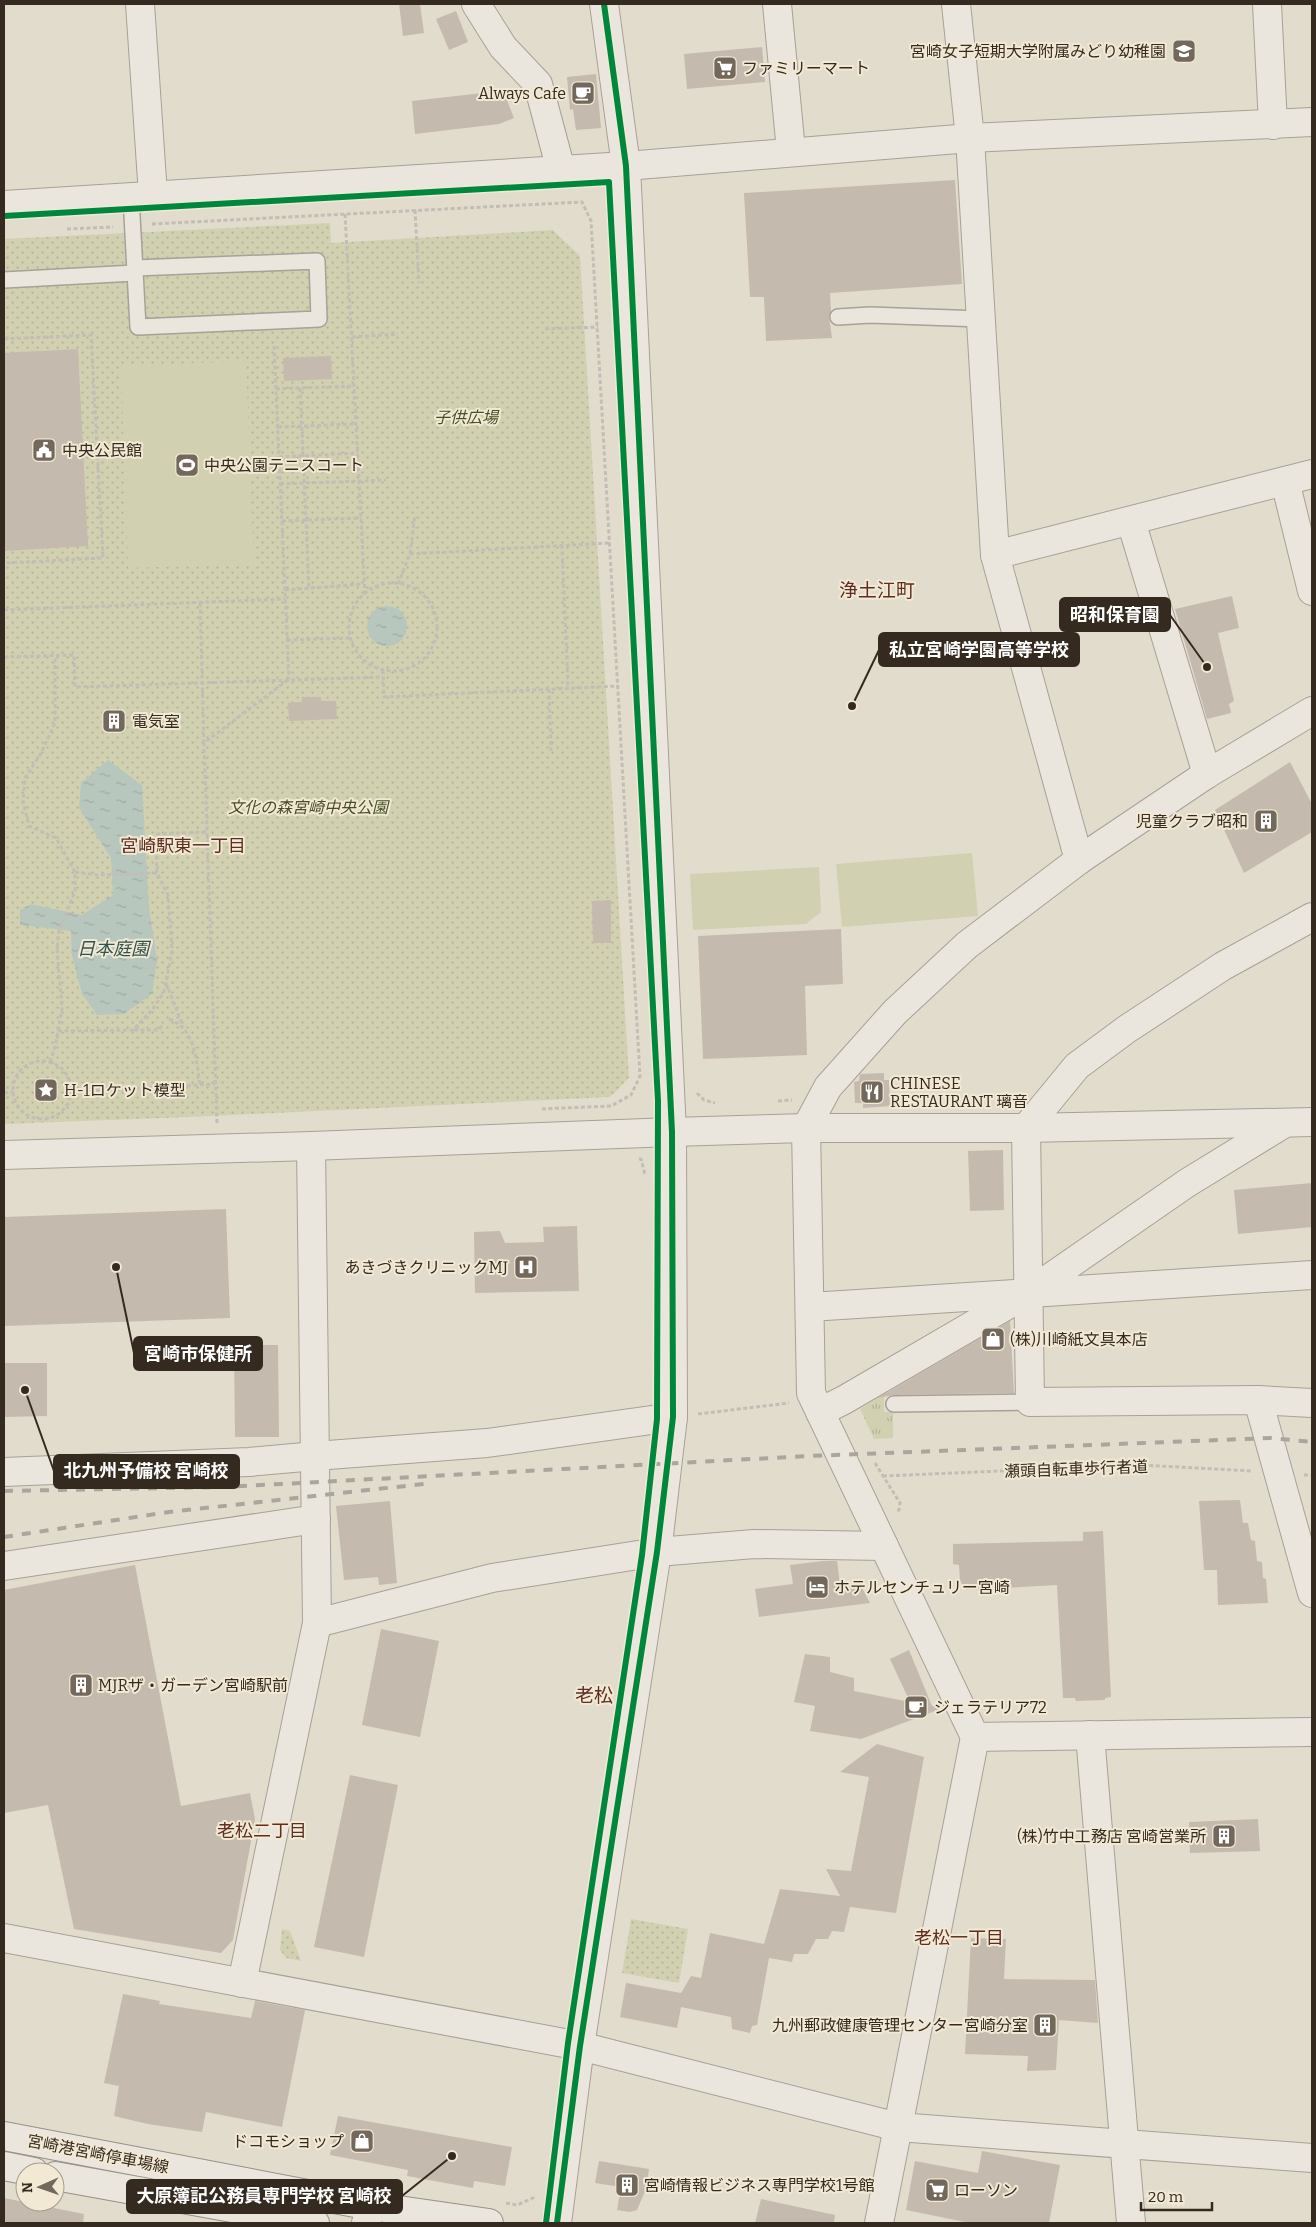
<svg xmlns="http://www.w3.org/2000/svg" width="1316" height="2227" font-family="Bitter,'Noto Sans JP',serif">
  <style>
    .grass { fill: url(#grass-tufts) }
    .park { fill: url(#park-dots) }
    .pitch { fill: #d1d1b1 }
    .water { fill: url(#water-ripples) }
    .building { fill: #c5baae }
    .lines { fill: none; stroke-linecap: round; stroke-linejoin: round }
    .service-casing { stroke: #a7a196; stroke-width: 18 }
    .minor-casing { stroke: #a7a196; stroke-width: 30 }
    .tertiary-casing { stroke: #a7a196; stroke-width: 30 }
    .secondary-casing { stroke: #979186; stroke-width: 30 }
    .path { stroke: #c3bdb5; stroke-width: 3; stroke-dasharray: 4 2.5; stroke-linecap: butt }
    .service { stroke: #eae6de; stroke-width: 15 }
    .minor { stroke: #eae6de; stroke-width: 28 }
    .tertiary { stroke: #eae6de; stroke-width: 28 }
    .secondary { stroke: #eae6de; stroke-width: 28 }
    .rail { stroke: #aaa69e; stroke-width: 4; stroke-dasharray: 9 9; stroke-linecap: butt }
    .cycleway-casing { stroke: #f2e9d4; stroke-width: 9 }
    .cycleway { stroke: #00873e; stroke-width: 6 }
    .labels { text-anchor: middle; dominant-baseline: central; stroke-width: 4; stroke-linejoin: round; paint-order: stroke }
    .poi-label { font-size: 16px; fill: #352a1f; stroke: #f2e9d4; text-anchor: start }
    .park-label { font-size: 16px; font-style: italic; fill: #465027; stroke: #f2e9d4 }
    .street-label { font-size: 16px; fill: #352a1f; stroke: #f2e9d4 }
    .neighbourhood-label { font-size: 18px; fill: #5e2e22; stroke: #f2e9d4 }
    .water-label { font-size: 18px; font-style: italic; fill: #305451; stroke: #f2e9d4 }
    .quarter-label { font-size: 19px; fill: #5e2e22; stroke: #f2e9d4 }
    .leader { fill: none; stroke: #352a1f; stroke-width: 2 }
    .callout-dot { fill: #352a1f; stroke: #f2e9d4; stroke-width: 2 }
    .callout { fill: #352a1f; stroke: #352a1f; stroke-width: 2 }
    .callout-label { font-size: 18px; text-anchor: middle; font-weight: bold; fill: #fff }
  </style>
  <defs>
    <pattern id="grass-tufts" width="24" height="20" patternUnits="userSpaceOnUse" patternTransform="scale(1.25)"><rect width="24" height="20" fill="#d1d1b1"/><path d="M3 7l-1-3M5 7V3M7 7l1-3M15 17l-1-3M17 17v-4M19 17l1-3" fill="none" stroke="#b4b498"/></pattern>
    <pattern id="park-dots" width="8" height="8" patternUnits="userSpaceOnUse" patternTransform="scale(1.25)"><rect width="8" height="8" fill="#d1d1b1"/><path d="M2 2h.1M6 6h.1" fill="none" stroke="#b4b498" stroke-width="1.8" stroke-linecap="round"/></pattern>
    <pattern id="water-ripples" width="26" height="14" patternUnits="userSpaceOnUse" patternTransform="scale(1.25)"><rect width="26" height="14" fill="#b8c7be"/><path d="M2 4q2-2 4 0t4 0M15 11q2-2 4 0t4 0" fill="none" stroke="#9faba3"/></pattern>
  </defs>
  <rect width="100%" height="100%" fill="#e2dccd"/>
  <!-- grass -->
  <polygon class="grass" points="884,1394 884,1412 893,1412 893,1438 874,1439 860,1409"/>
  <!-- park -->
  <g class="park">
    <polygon points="330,223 331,243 553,230 580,256 629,1078 610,1097 189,1117 4,1124 4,239"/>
    <polygon points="631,1919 688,1929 679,1983 622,1973"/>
    <polygon points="282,1929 290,1931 301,1961 286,1958 280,1950"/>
  </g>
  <!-- pitch -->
  <g class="pitch">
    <polygon points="246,361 254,564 128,568 121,366"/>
    <polygon points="972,853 978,916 842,927 836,864"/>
    <polygon points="819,867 821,912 806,924 693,930 690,874"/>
  </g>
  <!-- water -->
  <g class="water">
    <circle cx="387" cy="626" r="20"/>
    <polygon points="108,760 142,785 149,907 157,961 152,994 124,1014 97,1015 82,994 72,956 71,931 20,925 20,910 31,904 82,915 113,895 111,858 79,808 81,783"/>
  </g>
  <!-- building -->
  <g class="building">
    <polygon points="399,4 420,4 424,33 403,36"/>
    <polygon points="456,11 468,42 449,50 436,19"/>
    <polygon points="762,47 765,82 687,89 684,54"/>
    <polygon points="596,74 601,128 576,130 573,109 570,110 567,77"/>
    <polygon points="502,88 514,118 499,124 415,134 412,101 491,92"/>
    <polygon points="955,180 962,284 830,293 831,312 829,317 832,338 766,341 764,297 750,297 744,193"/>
    <polygon points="78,349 88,546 4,551 4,353"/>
    <polygon points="331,356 332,379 284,381 283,358"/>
    <polygon points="1232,596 1239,628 1218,633 1234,701 1229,704 1231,713 1207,719 1175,609"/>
    <polygon points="302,697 321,697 321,701 336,701 337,719 289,721 288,703 302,702"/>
    <polygon points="1290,762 1312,804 1312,832 1244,873 1215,810"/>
    <polygon points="611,900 611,943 593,943 592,901"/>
    <polygon points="841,929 843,984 805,986 807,1055 703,1059 698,936"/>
    <polygon points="884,1073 884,1080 889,1080 890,1106 863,1108 863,1103 855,1103 854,1082 859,1081 860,1074"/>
    <polygon points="1003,1150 1004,1210 970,1211 968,1151"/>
    <polygon points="1312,1183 1312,1227 1238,1234 1234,1190"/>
    <polygon points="226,1209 230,1318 4,1326 4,1217"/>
    <polygon points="577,1226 579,1291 475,1293 474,1232 500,1231 505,1243 544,1242 543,1227"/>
    <polygon points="1010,1321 1014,1393 894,1395 878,1398"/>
    <polygon points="234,1345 278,1345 279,1437 235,1437"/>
    <polygon points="4,1363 47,1363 47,1416 4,1417"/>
    <polygon points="1240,1500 1243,1523 1248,1523 1251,1540 1255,1541 1257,1561 1262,1562 1263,1578 1266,1579 1268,1603 1218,1605 1217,1570 1204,1570 1199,1501"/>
    <polygon points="390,1501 397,1583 379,1585 378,1577 344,1580 336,1506"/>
    <polygon points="1103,1531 1111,1697 1105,1698 1105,1700 1076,1701 1075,1698 1063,1698 1057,1585 966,1590 960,1581 959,1565 953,1564 953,1544 1083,1541 1083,1532"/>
    <polygon points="823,1561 837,1561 840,1584 859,1582 870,1603 759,1617 755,1589 793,1584 790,1565"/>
    <polygon points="135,1565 181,1806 250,1793 255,1819 233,1940 221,1953 74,1929 48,1805 4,1813 4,1590"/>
    <polygon points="381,1629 439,1641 420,1737 362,1725"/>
    <polygon points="909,1650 932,1706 943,1708 861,1739 810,1731 815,1706 794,1702 805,1654 830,1657 830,1672 854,1678 854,1691 910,1702 890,1659"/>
    <polygon points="877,1744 924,1757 896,1913 850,1907 844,1932 832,1931 828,1939 816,1939 808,1954 794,1954 792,1962 769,1958 757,2025 752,2026 750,2033 732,2029 731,2017 681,2007 677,2028 620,2017 626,1983 681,1993 691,1976 701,1978 710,1933 764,1944 780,1889 840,1896 826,1869 851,1871 869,1777 840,1772"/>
    <polygon points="350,1775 398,1785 364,1957 314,1947"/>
    <polygon points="1258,1819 1260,1851 1190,1853 1189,1822"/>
    <polygon points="971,1938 1006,1939 1004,1979 1095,1980 1098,2023 1059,2020 1056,2070 1027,2071 1028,2056 965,2054"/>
    <polygon points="123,1994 160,2001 159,2004 251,2018 255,2001 305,2010 282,2127 206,2112 202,2132 148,2124 114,2116 119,2086 104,2083"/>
    <polygon points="338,2116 512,2147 505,2186 474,2181 473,2188 407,2176 408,2170 330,2155"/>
    <polygon points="982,2151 1060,2165 1049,2223 970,2223 906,2210 915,2161 978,2173"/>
    <polygon points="599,2161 649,2169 646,2189 637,2210 630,2212 617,2210 621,2187 595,2183"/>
    <polygon points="4,2198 84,2214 83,2223 4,2223"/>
    <polygon points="761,2199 835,2215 834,2223 755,2223"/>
  </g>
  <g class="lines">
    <!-- service casing -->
    <g class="service-casing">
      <g id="service">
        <polyline points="131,197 138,327 319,319 317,261 135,268"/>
        <polyline points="4,280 135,273"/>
        <polyline points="838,317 870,315 981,319"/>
        <polyline points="894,1404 1030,1402"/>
      </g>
    </g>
    <!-- minor casing -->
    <g class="minor-casing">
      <g id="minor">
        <polyline points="140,4 153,195"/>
        <polyline points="476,4 503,47 538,84 561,170"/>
        <polyline points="777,4 791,151"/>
        <polyline points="956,4 970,138 995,555 1079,860"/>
        <polyline points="1267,4 1273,125"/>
        <polyline points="1285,481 1312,591"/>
        <polyline points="1131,521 1207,774"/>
        <polyline points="995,555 1312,474"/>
        <polyline points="1312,917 1223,966 1127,1029 1077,1066 1026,1128 1030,1402 1258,1400 1312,1403"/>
        <polyline points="672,1132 806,1128 1026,1128 1312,1122"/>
        <polyline points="810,1307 1312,1275"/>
        <polyline points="1258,1400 1312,1593"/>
        <polyline points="820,1412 844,1400 1028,1293 1187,1183 1285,1123"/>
        <polyline points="315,1456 487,1443 673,1417"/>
        <polyline points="4,1566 316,1519"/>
        <polyline points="317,1623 492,1578 657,1552 754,1544 884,1546"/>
        <polyline points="1090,1735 1131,2223"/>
        <polyline points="975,1737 1312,1732"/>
        <polyline points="580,2046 898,2127 1312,2158"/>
        <polyline points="366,2223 371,2206"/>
        <polyline points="879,2223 975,1737 811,1393 806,1128 828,1087 895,1012 967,945 1079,860 1207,774 1312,711"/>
      </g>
    </g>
    <!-- tertiary casing -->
    <g class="tertiary-casing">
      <g id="tertiary">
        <polyline points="4,205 626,166 970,138 1312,122"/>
        <polyline points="4,1155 311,1146 672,1132"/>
        <polyline points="4,1472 249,1462 315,1456"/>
        <polyline points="4,1938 580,2046"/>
        <polyline points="242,1983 317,1623 311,1146"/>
        <polyline points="557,2223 580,2046 657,1552 673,1417 672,1132 626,166 604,4"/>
      </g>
    </g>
    <!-- secondary casing -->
    <g class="secondary-casing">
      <g id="secondary">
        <polyline points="4,2136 371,2206 489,2223"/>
        <polyline points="4,2166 34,2172"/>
        <polyline points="55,2176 315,2223"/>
      </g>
    </g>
    <!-- path -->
    <g class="path">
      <polyline points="415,210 419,283"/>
      <polyline points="345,214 365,595"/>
      <polyline points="152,224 582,202 591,221 640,1076 631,1095 611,1106 540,1109"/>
      <polyline points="67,229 113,227"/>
      <polyline points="545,329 598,327"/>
      <polyline points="352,337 398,334"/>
      <polyline points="4,339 91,335 103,558 4,563"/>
      <polyline points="274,346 289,679"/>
      <polyline points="300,388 309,588"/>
      <polyline points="276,389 354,386"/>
      <polyline points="278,427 356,424"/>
      <polyline points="279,457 358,453"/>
      <polyline points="280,484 386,480"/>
      <polyline points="282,521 361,518"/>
      <polyline points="562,545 568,688"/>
      <polyline points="410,554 609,543"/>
      <circle cx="393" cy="627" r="44"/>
      <polyline points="398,584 410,554 415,515"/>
      <polyline points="285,590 364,584"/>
      <polyline points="200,603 204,742"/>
      <polyline points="4,610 285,599"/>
      <polyline points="287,640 351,638"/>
      <polyline points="4,657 74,655 75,687 383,677"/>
      <polyline points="383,670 384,697 618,686"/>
      <polyline points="549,689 551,751"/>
      <polyline points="75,872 97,875 157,873"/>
      <polyline points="166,983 183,1026"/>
      <path d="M169,1019C196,1029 196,1061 200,1085"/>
      <polyline points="134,1030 159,1030 163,1023"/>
      <polyline points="58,1031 133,1030 152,1010 164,992 172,951 168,895 157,873 156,834 207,832"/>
      <circle cx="42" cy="1090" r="29"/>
      <polyline points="50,1062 55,1047 62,1009 57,949 59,931 75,891 75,872 56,838 29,826 23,801 25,778 40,755 55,723 55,656"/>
      <polyline points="70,1092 215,1084"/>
      <polyline points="4,1093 13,1092"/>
      <polyline points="697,1093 704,1100 715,1103"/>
      <polyline points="778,1101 792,1100"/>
      <polyline points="217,1123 204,743 289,679"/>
      <polyline points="639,1159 641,1159 645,1175"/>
      <polyline points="698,1414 789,1403"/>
      <polyline points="875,1463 900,1503 899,1510 895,1512"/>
      <polyline points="1304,1475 1312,1475"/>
      <polyline points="883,1476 1141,1465 1252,1471"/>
      <polyline points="506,2203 517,2205 533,2198 534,2195"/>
    </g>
    <!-- service -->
    <use href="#service" class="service"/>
    <!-- minor -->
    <use href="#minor" class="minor"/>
    <!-- tertiary -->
    <use href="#tertiary" class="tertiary"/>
    <!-- secondary -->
    <use href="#secondary" class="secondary"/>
    <!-- rail -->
    <g class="rail">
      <polyline points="4,1491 224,1487 809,1456 1271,1438 1312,1442"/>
      <polyline points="4,1537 169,1512 432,1483"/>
    </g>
    <!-- cycleway casing -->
    <g class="cycleway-casing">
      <g id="cycleway">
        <polyline points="4,216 609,182 658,1101 657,1419 642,1555 568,2043 546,2223"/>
        <polyline points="557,2223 580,2046 657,1552 673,1417 672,1132 626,166 604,4"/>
      </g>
    </g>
    <!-- cycleway -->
    <use href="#cycleway" class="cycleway"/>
  </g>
  <!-- icons -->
  <defs>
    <g id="school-square" transform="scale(1.25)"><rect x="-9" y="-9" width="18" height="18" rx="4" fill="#72685c" stroke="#f2e9d4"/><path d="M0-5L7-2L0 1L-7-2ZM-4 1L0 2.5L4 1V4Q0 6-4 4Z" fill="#fff"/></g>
    <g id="supermarket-square" transform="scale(1.25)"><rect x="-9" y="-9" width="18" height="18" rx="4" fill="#72685c" stroke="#f2e9d4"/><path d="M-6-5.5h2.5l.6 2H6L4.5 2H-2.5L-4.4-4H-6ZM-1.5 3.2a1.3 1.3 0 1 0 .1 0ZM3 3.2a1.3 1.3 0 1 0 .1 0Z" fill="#fff"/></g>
    <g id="cafe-square" transform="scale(1.25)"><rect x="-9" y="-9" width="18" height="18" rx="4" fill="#72685c" stroke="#f2e9d4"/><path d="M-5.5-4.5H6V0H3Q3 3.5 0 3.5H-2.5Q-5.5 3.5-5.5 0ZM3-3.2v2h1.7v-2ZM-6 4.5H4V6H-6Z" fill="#fff"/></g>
    <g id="civic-square" transform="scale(1.25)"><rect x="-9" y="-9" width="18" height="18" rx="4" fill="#72685c" stroke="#f2e9d4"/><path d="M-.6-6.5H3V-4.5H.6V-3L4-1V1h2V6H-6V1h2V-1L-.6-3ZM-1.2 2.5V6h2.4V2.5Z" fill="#fff"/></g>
    <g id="stadium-square" transform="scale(1.25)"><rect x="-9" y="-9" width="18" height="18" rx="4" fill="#72685c" stroke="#f2e9d4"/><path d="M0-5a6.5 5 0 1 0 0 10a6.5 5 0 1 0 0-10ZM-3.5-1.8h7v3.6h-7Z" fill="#fff"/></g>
    <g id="building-square" transform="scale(1.25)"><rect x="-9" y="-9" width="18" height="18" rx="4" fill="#72685c" stroke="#f2e9d4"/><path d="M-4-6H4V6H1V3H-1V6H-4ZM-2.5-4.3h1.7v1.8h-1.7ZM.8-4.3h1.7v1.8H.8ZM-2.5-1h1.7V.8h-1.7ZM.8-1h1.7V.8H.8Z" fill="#fff"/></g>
    <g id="sight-square" transform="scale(1.25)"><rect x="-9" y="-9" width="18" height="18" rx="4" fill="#72685c" stroke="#f2e9d4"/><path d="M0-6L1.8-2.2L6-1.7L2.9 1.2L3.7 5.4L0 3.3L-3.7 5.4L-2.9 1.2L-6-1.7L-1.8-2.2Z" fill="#fff"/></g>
    <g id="restaurant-square" transform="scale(1.25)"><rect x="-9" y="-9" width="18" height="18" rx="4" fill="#72685c" stroke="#f2e9d4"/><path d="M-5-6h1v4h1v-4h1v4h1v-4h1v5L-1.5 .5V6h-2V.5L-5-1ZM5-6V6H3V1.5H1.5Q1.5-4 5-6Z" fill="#fff"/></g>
    <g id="hospital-square" transform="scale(1.25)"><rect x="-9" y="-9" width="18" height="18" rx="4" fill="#72685c" stroke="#f2e9d4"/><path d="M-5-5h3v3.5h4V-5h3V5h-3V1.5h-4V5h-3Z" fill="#fff"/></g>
    <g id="shop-square" transform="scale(1.25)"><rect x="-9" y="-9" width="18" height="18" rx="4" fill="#72685c" stroke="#f2e9d4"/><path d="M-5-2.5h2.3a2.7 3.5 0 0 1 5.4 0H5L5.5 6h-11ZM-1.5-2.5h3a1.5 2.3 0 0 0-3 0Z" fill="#fff"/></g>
    <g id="hotel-square" transform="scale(1.25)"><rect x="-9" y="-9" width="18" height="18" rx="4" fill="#72685c" stroke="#f2e9d4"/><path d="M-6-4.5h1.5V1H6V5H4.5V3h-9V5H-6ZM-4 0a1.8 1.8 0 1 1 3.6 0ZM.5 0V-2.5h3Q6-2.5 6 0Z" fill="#fff"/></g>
  </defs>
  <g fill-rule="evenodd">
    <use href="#school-square" x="1184" y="51"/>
    <use href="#supermarket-square" x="725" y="68"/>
    <use href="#cafe-square" x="583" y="93"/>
    <use href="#civic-square" x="44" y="450"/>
    <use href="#stadium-square" x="187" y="465"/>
    <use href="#building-square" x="114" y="721"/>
    <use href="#building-square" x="1266" y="821"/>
    <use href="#sight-square" x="46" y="1090"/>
    <use href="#restaurant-square" x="872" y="1092"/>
    <use href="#hospital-square" x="526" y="1267"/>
    <use href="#shop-square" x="993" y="1339"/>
    <use href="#hotel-square" x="817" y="1587"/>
    <use href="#building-square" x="81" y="1685"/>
    <use href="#cafe-square" x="916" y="1707"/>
    <use href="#building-square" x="1224" y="1836"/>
    <use href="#building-square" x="1045" y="2025"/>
    <use href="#shop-square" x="362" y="2141"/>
    <use href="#building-square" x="627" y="2185"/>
    <use href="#supermarket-square" x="937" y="2190"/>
  </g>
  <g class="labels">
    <!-- poi labels -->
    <g class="poi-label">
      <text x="1166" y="51" text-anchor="end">宮崎女子短期大学附属みどり幼稚園</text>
      <text x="742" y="68">ファミリーマート</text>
      <text x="566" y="93" text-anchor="end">Always Cafe</text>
      <text x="62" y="450">中央公民館</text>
      <text x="204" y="465">中央公園テニスコート</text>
      <text x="132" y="721">電気室</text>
      <text x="1248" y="821" text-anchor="end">児童クラブ昭和</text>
      <text x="890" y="1083">CHINESE<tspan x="890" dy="18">RESTAURANT 璃音</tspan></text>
      <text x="64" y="1090">H-1ロケット模型</text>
      <text x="508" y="1267" text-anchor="end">あきづきクリニックMJ</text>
      <text x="1010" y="1339">(株)川崎紙文具本店</text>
      <text x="834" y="1587">ホテルセンチュリー宮崎</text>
      <text x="98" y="1685">MJRザ・ガーデン宮崎駅前</text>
      <text x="934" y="1707">ジェラテリア72</text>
      <text x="1206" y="1836" text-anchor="end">(株)竹中工務店 宮崎営業所</text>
      <text x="1028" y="2025" text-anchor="end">九州郵政健康管理センター宮崎分室</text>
      <text x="344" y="2141" text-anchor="end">ドコモショップ</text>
      <text x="644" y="2185">宮崎情報ビジネス専門学校1号館</text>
      <text x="954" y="2190">ローソン</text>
    </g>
    <!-- park labels -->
    <g class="park-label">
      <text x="466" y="417">子供広場</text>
      <text x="308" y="807">文化の森宮崎中央公園</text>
    </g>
    <!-- street labels -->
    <g class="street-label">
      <text transform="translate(1076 1469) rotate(-2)">瀬頭自転車歩行者道</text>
      <text transform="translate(98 2154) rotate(11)">宮崎港宮崎停車場線</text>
    </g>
    <!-- neighbourhood labels -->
    <g class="neighbourhood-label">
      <text x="183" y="846">宮崎駅東一丁目</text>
      <text x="262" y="1831">老松二丁目</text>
      <text x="959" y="1938">老松一丁目</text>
    </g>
    <!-- water labels -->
    <g class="water-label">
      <text x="113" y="949">日本庭園</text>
    </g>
    <!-- quarter labels -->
    <g class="quarter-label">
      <text x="877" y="590">浄土江町</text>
      <text x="594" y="1695">老松</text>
    </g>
  </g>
  <!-- callouts -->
  <path class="leader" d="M1207 667L1170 615M852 706L879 650M116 1267L134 1353M25 1390L54 1471M452 2156L402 2196"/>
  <g class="callout-dot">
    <circle cx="1207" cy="667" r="5"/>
    <circle cx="852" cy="706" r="5"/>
    <circle cx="116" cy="1267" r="5"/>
    <circle cx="25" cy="1390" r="5"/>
    <circle cx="452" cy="2156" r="5"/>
  </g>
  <g class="callout">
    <rect x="1060" y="598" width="110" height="33" rx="5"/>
    <rect x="879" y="633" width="200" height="33" rx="5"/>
    <rect x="134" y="1337" width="128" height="33" rx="5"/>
    <rect x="54" y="1455" width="185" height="33" rx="5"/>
    <rect x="127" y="2180" width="275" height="33" rx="5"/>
  </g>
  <g class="callout-label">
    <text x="1115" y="621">昭和保育園</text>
    <text x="979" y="656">私立宮崎学園高等学校</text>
    <text x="198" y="1360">宮崎市保健所</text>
    <text x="146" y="1477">北九州予備校 宮崎校</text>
    <text x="264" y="2202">大原簿記公務員専門学校 宮崎校</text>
  </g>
  <!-- border -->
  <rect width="1316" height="2227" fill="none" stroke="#352a1f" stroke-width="10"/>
  <!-- north arrow -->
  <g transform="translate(40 2187) rotate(268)"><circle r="24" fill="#f2e9d4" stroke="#a69d8c"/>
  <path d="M0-4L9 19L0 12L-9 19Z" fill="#72685c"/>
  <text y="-8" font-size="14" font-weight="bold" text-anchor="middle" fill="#352a1f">N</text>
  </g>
  <!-- scale -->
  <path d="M1141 2202v8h71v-8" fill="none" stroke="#352a1f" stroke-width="2.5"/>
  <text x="1148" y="2202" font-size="15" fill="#352a1f" stroke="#f2e9d4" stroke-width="4" paint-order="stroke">20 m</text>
</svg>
